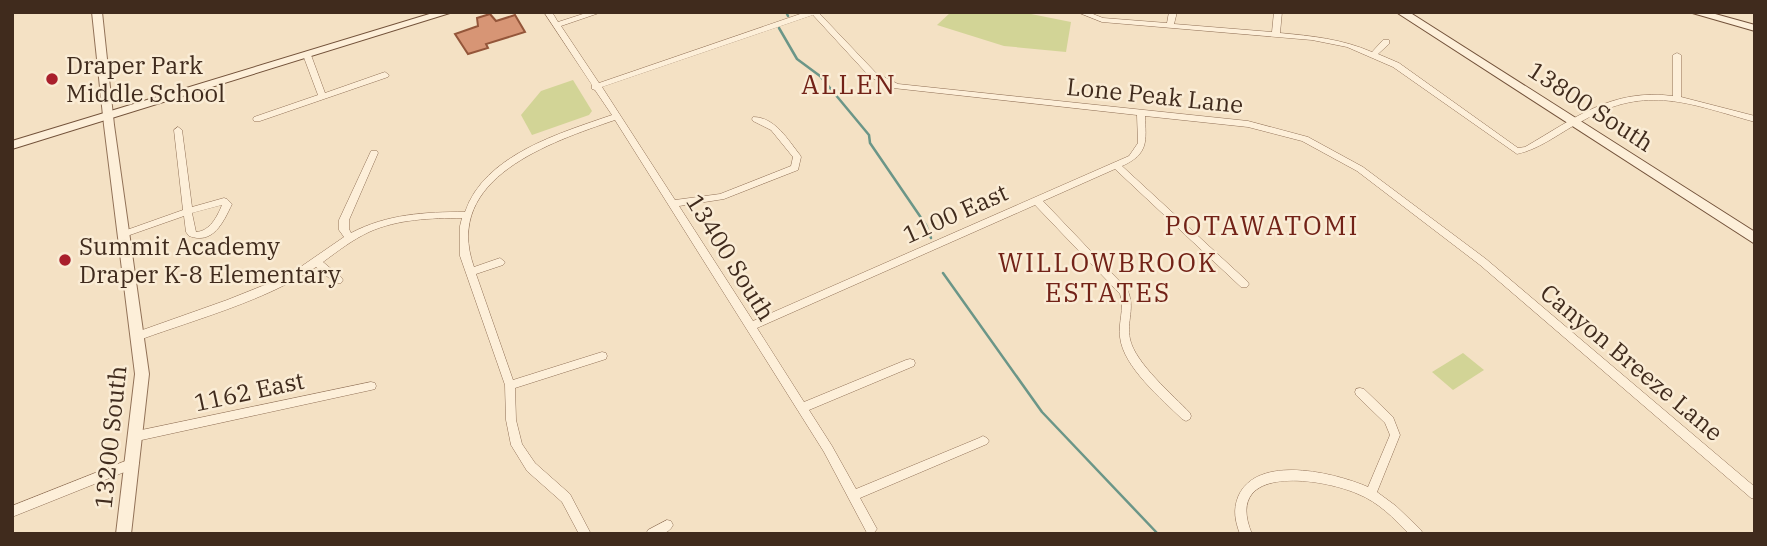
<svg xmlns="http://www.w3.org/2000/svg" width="1767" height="546" font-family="'IBM Plex Serif',serif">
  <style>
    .green { fill: #d2d496 }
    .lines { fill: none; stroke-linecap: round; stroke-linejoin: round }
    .stream { stroke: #6b9688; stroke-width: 2.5 }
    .building { fill: #d79575; stroke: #94563a; stroke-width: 2 }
    .minor-casing { stroke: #917157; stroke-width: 1 }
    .tertiary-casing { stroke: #917157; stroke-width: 2 }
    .secondary-casing { stroke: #73523a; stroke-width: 2 }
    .minor { fill: #fdefd9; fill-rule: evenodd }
    .tertiary { fill: #fdefd9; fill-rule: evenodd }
    .secondary { fill: #fdefd9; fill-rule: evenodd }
    .poi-dot { fill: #a91f2c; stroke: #faecd5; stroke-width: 2.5 }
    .labels { text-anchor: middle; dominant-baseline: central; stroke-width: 5; stroke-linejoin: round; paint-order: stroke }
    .poi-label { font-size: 24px; fill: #402b1d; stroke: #faecd5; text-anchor: start }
    .street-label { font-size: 24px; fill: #402b1d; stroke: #faecd5 }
    .neighbourhood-label { font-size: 26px; letter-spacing: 2px; fill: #722217; stroke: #faecd5 }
  </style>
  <rect width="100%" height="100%" fill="#f4e1c4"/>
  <!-- green -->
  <g class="green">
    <polygon points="951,12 1021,12 1071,22 1066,52 1004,46 937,25"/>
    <polygon points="573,80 592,111 589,115 532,135 521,115 541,91"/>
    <polygon points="1463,353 1484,370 1453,390 1432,372"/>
  </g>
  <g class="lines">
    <!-- stream -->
    <g class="stream">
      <polyline points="786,12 788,16"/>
      <polyline points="779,28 797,59 820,76 869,135 870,143 926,225 931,238"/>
      <polyline points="943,273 1042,412 1158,534"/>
    </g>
  </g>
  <!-- building -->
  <polygon class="building" points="490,14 496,21 515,15 525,32 486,44 488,48 468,54 455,34 478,26 477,18"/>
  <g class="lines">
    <!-- minor casing -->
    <g class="minor-casing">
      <g id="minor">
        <path d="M544,12H552L558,22L589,12H602L561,26L599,83L806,12H818L876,73L898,84L1248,121L1308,137L1363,167L1486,259L1755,487V499L1751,498L1480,265L1357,171L1302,141L1248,127L1145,116C1146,141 1149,154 1122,166L1247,281L1249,284L1247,287H1241L1115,169L1043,201L1127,289C1136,308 1126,321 1130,339C1135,363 1173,395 1190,413L1191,416L1190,419L1186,421L1182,419C1162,399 1123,367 1120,337C1118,322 1125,309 1120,294L1035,205L757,328L804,402L906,360L910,359L914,360L915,363L914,366L809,410L832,446L856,489L979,438L983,436L987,438L989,441L987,444L860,498L877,529L873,534L867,533L824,452L615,120C551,142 442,178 474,267L500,258L505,262L503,265L476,274L513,380L602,352L606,353L607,356L606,359L515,388L516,420L522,444L535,463L570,494L591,534H579L562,502L527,471L511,445L506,420L505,385L460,256V226L462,218C431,218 398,219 369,232C352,240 338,251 323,262L341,277L343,280L341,283H335L316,267C267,300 197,319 142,339H134L133,336L134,333L227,300L282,278L299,268L344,237L339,230V220L371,151H377L378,153L349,220V229L351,233C387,214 425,212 465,212C484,155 560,133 612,115L595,90L592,89V85ZM813,15L870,77L893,88L1137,115L1138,143L1129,156L753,321L679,206L724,199L798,170L801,157L800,155C788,140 775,117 753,117L752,119L753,121L771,130L793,157L791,166L720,194L675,200L602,87Z"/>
        <path d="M1077,12H1088L1103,18L1167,23L1169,12H1177L1174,24L1272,32L1274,12H1282L1280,33C1312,36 1342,39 1372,52L1383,40H1389V44L1378,54L1399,63L1518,148L1525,147C1575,118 1612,88 1673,96V55L1677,53L1681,55V97L1755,116V122C1690,104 1647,84 1584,120C1562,131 1541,149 1517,154L1393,67L1347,47L1312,40L1102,22Z"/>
        <polygon points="304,53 310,53 311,55 325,93 382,73 385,72 389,75 388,77 260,121 254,121 253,119 254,117 318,95 303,55"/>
        <path d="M178,127L182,130L192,207L224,198L227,199L232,204C223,223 213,245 189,236L186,232L184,216L127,236H121L119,234L121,232L183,210L174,130ZM222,205C217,217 210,231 196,232L192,213Z"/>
        <polygon points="371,382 375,383 376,386 375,389 371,390 137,441 133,439 132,436 133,433 137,431"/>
        <path d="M1360,388L1364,389L1393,417L1400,435L1377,492L1396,506L1421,530L1423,534H1409C1394,518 1378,502 1358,494C1322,478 1222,463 1252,534H1240C1235,521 1233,510 1238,497C1256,453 1336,473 1368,487L1390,435L1385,423L1356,395L1355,392L1356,389Z"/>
        <polygon points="133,458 137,459 139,463 137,467 12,517 12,506"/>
        <path d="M667,520L671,521L673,525C668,536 656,534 646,534L648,530Z"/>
      </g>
    </g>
    <!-- tertiary casing -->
    <g class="tertiary-casing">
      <polygon id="tertiary" points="92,12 102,12 114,125 149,374 131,534 116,534 135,374 104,125"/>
    </g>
    <!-- secondary casing -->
    <g class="secondary-casing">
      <g id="secondary">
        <polygon points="436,12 453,12 12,149 12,141"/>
        <polygon points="1396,12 1409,12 1755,232 1755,244"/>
        <polygon points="1689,12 1708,12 1755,25 1755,31"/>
      </g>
    </g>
    <!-- minor -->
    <use href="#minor" class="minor"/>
    <!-- tertiary -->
    <use href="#tertiary" class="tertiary"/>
    <!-- secondary -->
    <use href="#secondary" class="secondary"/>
  </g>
  <!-- markers -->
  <g class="poi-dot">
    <circle cx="52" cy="79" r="7"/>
    <circle cx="65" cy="260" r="7"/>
  </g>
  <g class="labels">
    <!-- poi labels -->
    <g class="poi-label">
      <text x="66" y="65">Draper Park<tspan x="66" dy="28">Middle School</tspan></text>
      <text x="79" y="246">Summit Academy<tspan x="79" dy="28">Draper K-8 Elementary</tspan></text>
    </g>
    <!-- street labels -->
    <g class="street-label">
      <text transform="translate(1155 95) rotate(6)">Lone Peak Lane</text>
      <text transform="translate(1591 106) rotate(33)">13800 South</text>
      <text transform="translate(955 213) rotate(-24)">1100 East</text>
      <text transform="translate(731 257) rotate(58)">13400 South</text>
      <text transform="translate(1632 362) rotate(40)">Canyon Breeze Lane</text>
      <text transform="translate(249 391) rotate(-12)">1162 East</text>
      <text transform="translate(110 437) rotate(-84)">13200 South</text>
    </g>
    <!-- neighbourhood labels -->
    <g class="neighbourhood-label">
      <text x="849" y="84">ALLEN</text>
      <text x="1262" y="225">POTAWATOMI</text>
      <text x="1108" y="262">WILLOWBROOK<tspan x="1108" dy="30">ESTATES</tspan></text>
    </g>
  </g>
  <!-- border -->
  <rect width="1767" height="546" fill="none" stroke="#402b1d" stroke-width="28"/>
</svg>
